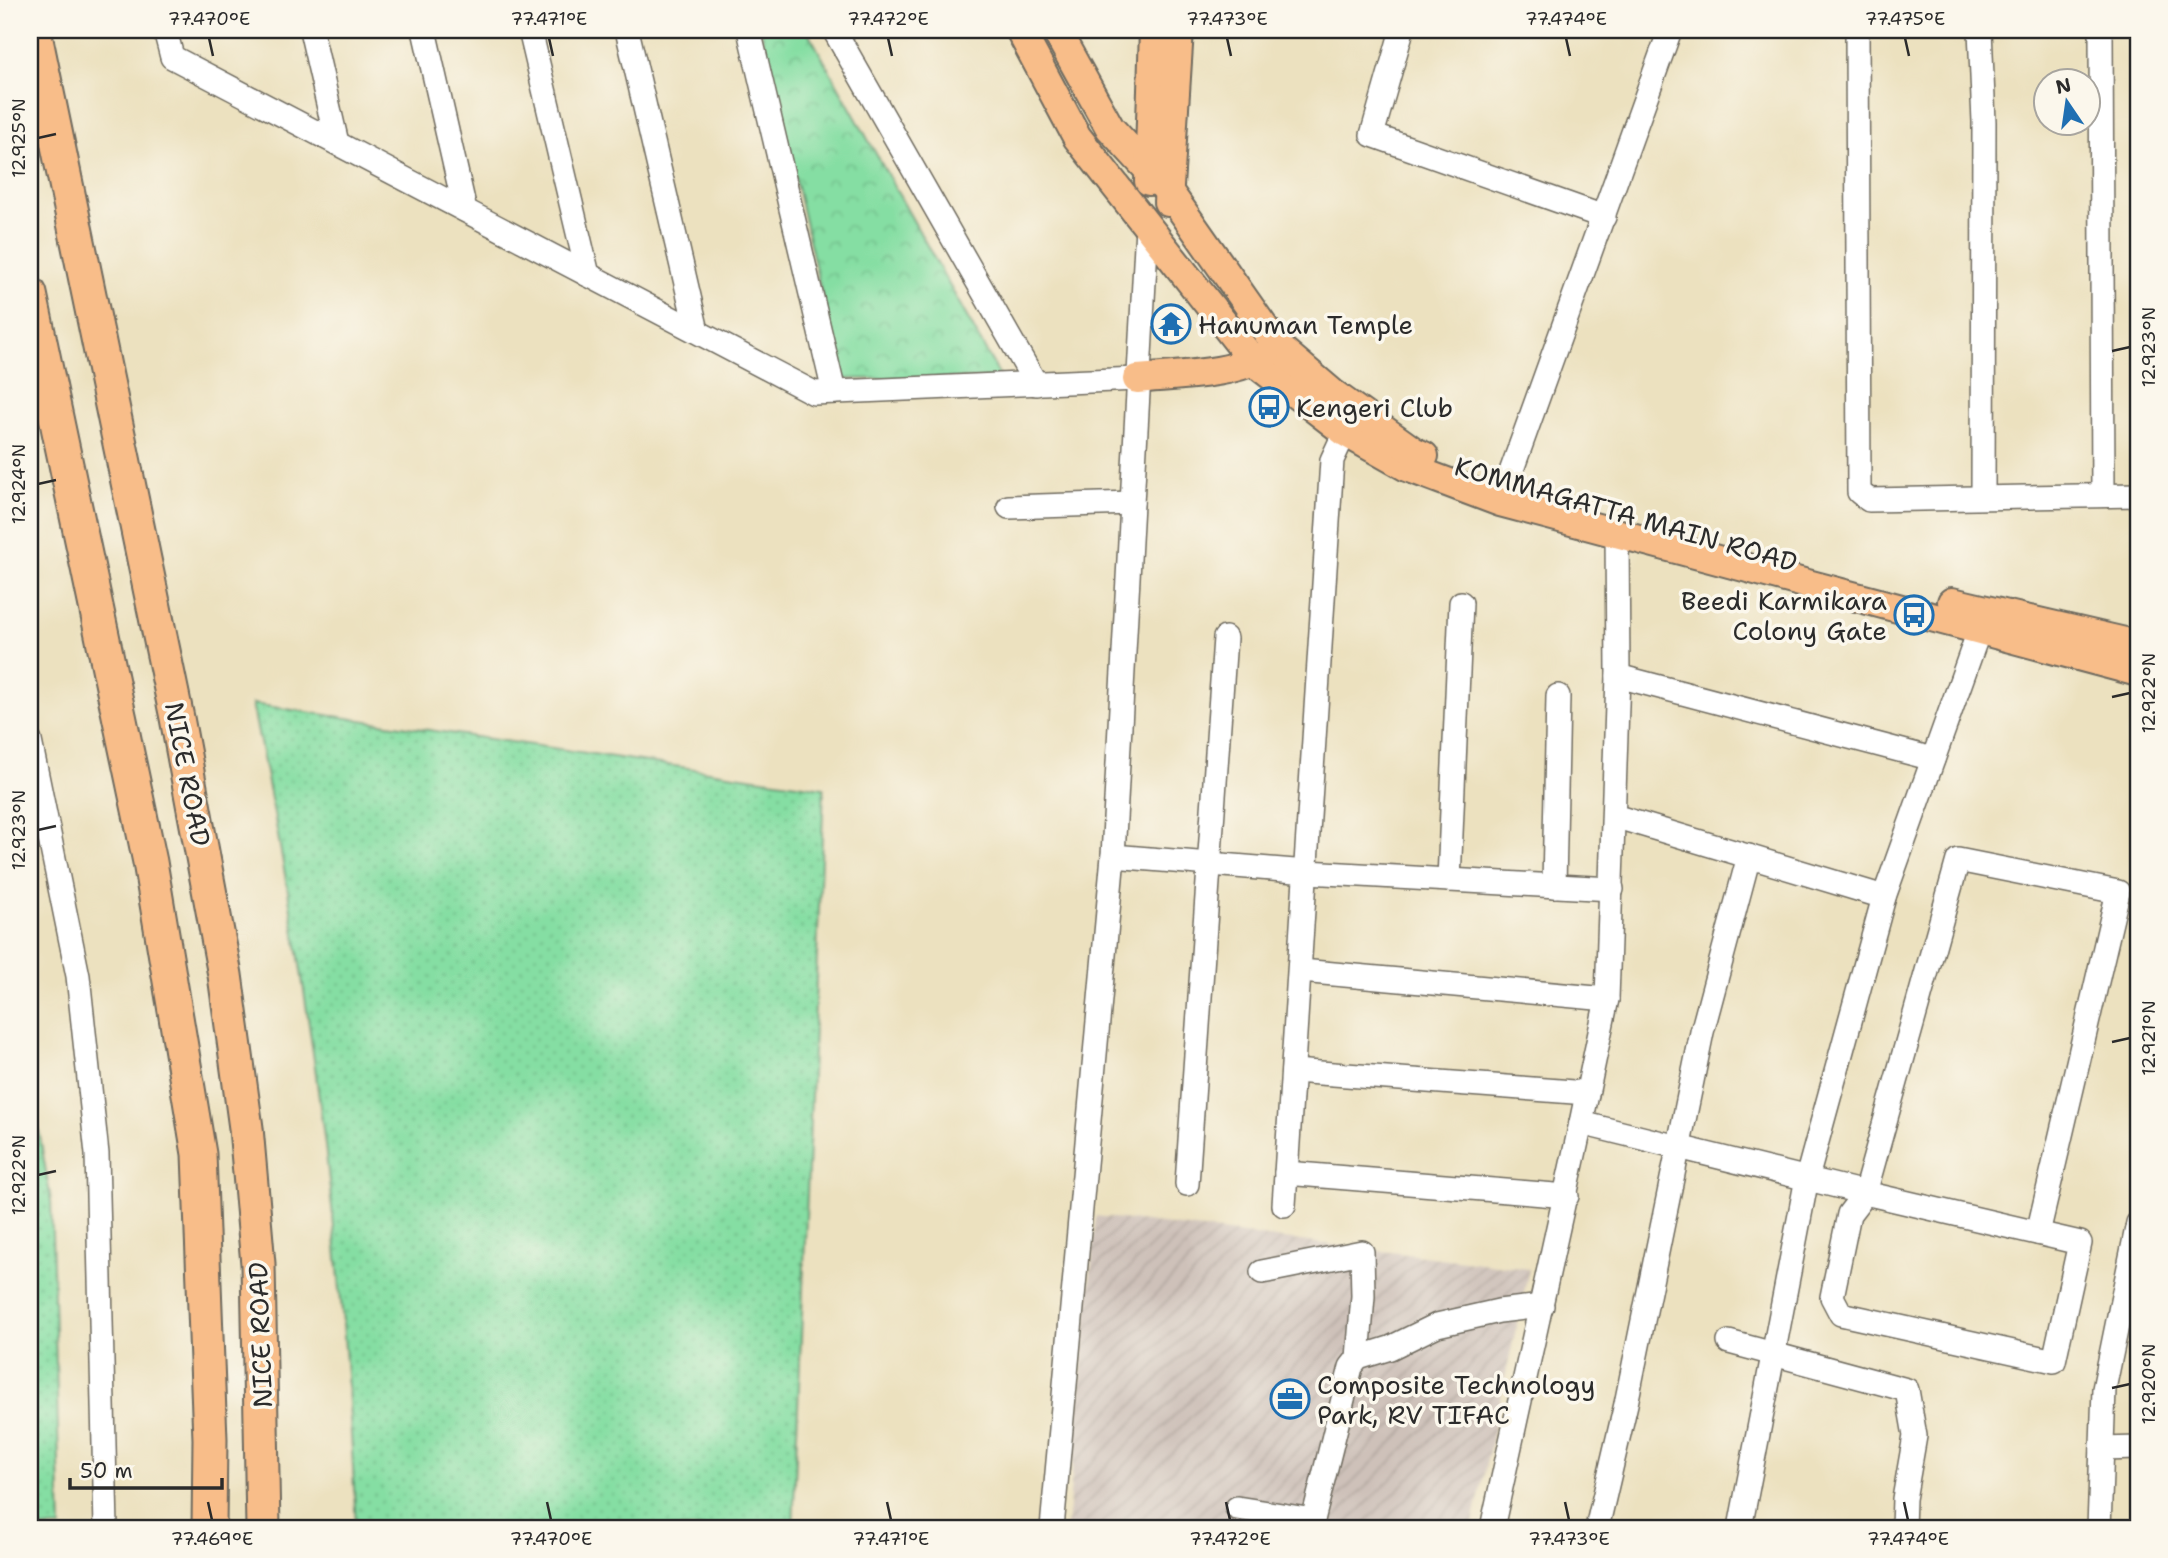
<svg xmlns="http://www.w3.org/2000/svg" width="2168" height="1558" font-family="'Shantell Sans',sans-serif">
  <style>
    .industrial { fill: url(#industrial-furrows) }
    .grass { fill: url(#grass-dots); stroke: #588467; stroke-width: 2 }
    .park { fill: url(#park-crowns); stroke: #588467; stroke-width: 2 }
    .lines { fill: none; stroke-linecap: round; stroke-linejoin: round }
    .minor-casing { stroke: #6f6b5f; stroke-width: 26 }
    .major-casing { stroke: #6f6b5f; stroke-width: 32 }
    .highway-casing { stroke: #6f6b5f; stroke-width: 37 }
    .minor { stroke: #fff; stroke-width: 23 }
    .major { stroke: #f8bd89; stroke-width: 28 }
    .highway { stroke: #f8bd89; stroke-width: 33 }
    .ticks { fill: none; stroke: #2b2b2b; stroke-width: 2.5 }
    .labels { text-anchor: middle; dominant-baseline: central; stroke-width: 7; stroke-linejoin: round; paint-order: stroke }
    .poi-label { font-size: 26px; fill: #2b2b2b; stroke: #fbf7ec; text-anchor: start }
    .street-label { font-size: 26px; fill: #2b2b2b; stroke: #fbf7ec }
    .neatline { fill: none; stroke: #2b2b2b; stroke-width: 2.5 }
    .ticks-label { font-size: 18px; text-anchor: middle; fill: #2b2b2b }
  </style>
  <defs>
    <pattern id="industrial-furrows" width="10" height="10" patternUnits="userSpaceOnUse" patternTransform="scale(1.75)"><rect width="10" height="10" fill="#cec1b9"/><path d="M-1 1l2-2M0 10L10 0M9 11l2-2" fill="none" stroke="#b1a69f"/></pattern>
    <pattern id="grass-dots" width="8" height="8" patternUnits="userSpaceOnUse" patternTransform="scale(1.75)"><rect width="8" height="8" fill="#85dea3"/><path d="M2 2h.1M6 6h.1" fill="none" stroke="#73bf8c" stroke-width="1.8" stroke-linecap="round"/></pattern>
    <pattern id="park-crowns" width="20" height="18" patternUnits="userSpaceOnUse" patternTransform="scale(1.75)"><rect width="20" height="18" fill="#85dea3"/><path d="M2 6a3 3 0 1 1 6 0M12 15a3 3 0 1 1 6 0" fill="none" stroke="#73bf8c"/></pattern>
  </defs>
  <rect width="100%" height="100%" fill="#fbf7ec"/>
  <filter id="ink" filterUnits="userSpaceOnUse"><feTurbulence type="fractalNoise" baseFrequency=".0143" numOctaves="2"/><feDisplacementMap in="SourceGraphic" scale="14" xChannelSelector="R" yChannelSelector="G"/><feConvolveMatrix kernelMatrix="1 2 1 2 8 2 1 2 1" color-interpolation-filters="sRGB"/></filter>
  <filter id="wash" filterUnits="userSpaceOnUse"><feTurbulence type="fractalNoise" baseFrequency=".00686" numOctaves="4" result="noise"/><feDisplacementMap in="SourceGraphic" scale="28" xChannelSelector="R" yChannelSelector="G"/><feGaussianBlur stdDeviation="1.57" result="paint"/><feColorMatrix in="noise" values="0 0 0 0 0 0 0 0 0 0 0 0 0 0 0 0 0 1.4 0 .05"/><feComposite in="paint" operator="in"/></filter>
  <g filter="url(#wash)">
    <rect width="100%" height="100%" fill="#ece1bf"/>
    <!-- industrial -->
    <polygon class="industrial" points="1096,1216 1529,1269 1472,1528 1067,1528"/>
    <!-- grass -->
    <g class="grass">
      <path d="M252,704L824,788L793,1528H356C344,1250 310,977 252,704Z"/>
      <polygon points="30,1079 51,1201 61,1528 30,1528"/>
    </g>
    <!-- park -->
    <polygon class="park" points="761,30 807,30 1001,378 841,379"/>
  </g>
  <g filter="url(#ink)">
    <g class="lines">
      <!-- minor casing -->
      <g class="minor-casing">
        <g id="minor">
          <polyline points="165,30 172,57 814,393 1137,379"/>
          <polyline points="311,30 337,143"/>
          <polyline points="424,30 465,210"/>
          <polyline points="530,30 588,275"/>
          <polyline points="627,30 697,331"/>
          <polyline points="749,30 834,392"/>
          <polyline points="834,30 1036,384"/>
          <polyline points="1402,30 1372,135 1604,217"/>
          <polyline points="1857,30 1859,492 1869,500 2138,495"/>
          <polyline points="1980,30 1984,122 1983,497"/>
          <polyline points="2101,30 2103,495"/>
          <polyline points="1506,486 1670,30"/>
          <polyline points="1009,507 1132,503"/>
          <polyline points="1618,676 1933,759"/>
          <polyline points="30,741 78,976 97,1154 106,1528"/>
          <polyline points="1614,816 1884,897"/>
          <polyline points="1113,856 1307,872 1612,889"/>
          <polyline points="1449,880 1461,603"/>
          <polyline points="1554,886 1558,696"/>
          <polyline points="1301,971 1607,999"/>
          <polyline points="1293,1071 1587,1093"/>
          <polyline points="1581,1123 1607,999 1618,676 1617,532"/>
          <polyline points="1286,1173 1567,1196"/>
          <polyline points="1187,1184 1225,638"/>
          <polygon points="1865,1193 2080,1243 2054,1361 1841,1314 1832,1297 1849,1214"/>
          <polyline points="1284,1205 1332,460 1345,432"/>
          <polyline points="1262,1272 1362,1252 1363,1296 1358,1358"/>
          <polyline points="1729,1342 1907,1390 1915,1436 1904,1499 1903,1528"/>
          <polyline points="2102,1449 2138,1448"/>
          <polyline points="1237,1508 1313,1520"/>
          <polyline points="1052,1528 1113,856 1147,226"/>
          <polyline points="1311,1528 1351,1367 1358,1358 1390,1348 1437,1325 1499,1311 1542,1306"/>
          <polyline points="1492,1528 1581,1123 1865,1193 1958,860 2118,892 2038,1233"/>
          <polyline points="1597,1528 1626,1404 1702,1032 1749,856"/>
          <polyline points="1740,1528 1807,1178 1884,897 1985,614"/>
          <polyline points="2099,1528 2104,1389 2138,1223"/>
        </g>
      </g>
      <!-- major casing -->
      <g class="major-casing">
        <g id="major">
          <polyline points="1020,30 1077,137 1254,362 1345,432 1407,467 1500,502 2138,672"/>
          <polyline points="1056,30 1110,128 1169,192 1277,346 1332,393 1413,451 1424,456"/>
          <polyline points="1149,181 1154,30"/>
          <polyline points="1168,202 1179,30"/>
          <path d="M1137,379C1174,375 1236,375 1266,354"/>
          <polyline points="1952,602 2138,645"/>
        </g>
      </g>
      <!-- highway casing -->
      <g class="highway-casing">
        <g id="highway">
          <polyline points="34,30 177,718 225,975 246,1128 258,1264 263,1528"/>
          <polyline points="30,294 150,862 199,1154 210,1439 209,1528"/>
        </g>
      </g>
      <!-- minor -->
      <use href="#minor" class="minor"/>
      <!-- major -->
      <use href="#major" class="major"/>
      <!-- highway -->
      <use href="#highway" class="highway"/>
    </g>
  </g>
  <!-- ticks -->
  <path class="ticks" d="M209,38L213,56M549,38L553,56M888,38L892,56M1227,38L1231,56M1566,38L1570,56M1905,38L1909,56M38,138L56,134M2112,351L2130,347M38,484L56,480M2112,697L2130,693M38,830L56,826M2112,1042L2130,1038M38,1175L56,1171M2112,1388L2130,1384M208,1502L212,1520M547,1502L551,1520M887,1502L891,1520M1226,1502L1230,1520M1565,1502L1569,1520M1904,1502L1908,1520"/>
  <!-- icons -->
  <defs>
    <g id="temple-ring" transform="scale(2.0125)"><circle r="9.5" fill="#fbf7ec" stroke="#1f6fb2" stroke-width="1.5"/><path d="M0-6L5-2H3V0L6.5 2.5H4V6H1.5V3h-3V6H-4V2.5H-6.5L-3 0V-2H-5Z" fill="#1f6fb2"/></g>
    <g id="bus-ring" transform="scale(2.0125)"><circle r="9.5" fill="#fbf7ec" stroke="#1f6fb2" stroke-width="1.5"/><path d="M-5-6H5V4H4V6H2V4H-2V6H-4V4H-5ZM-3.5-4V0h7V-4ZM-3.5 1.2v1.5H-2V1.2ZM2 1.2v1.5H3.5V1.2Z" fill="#1f6fb2"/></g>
    <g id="office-ring" transform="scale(2.0125)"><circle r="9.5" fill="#fbf7ec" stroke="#1f6fb2" stroke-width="1.5"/><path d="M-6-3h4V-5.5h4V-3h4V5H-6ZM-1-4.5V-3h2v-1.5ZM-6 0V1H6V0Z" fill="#1f6fb2"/></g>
  </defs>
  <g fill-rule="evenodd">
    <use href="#temple-ring" x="1171" y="324"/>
    <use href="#bus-ring" x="1269" y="407"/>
    <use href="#bus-ring" x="1914" y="615"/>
    <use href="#office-ring" x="1290" y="1399"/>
  </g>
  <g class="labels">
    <!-- poi labels -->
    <g class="poi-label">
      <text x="1198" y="324">Hanuman Temple</text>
      <text x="1296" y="407">Kengeri Club</text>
      <text x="1887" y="600" text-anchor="end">Beedi Karmikara<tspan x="1887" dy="30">Colony Gate</tspan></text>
      <text x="1317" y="1384">Composite Technology<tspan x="1317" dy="30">Park, RV TIFAC</tspan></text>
    </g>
    <!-- street labels -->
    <g class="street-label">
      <text transform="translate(1626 514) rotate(16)">KOMMAGATTA MAIN ROAD</text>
      <text transform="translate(188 774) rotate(79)">NICE ROAD</text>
      <text transform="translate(260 1335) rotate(-92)">NICE ROAD</text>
    </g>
  </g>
  <!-- margin -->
  <rect width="2168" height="1558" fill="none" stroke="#fbf7ec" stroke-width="77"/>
  <!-- north arrow -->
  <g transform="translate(2067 102) rotate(347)"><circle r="33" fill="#fbf7ec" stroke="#a8a59f" stroke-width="2"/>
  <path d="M0-5L12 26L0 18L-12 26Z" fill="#1f6fb2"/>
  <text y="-10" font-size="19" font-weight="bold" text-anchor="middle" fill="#2b2b2b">N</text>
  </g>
  <!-- scale -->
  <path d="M70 1478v10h152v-10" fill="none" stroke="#2b2b2b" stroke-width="3.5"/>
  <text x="80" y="1478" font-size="21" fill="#2b2b2b" stroke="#fbf7ec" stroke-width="5" paint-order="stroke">50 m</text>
  <rect x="38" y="38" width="2092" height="1482" class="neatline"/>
  <g class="ticks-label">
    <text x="209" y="25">77.470°E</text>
    <text x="549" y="25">77.471°E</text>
    <text x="888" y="25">77.472°E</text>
    <text x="1227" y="25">77.473°E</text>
    <text x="1566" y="25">77.474°E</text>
    <text x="1905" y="25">77.475°E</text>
    <text transform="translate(19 138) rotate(-90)" y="6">12.925°N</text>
    <text transform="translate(2149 347) rotate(-90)" y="6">12.923°N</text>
    <text transform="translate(19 484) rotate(-90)" y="6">12.924°N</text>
    <text transform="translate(2149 693) rotate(-90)" y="6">12.922°N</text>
    <text transform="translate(19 830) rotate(-90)" y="6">12.923°N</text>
    <text transform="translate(2149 1038) rotate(-90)" y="6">12.921°N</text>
    <text transform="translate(19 1175) rotate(-90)" y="6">12.922°N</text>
    <text transform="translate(2149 1384) rotate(-90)" y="6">12.920°N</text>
    <text x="212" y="1545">77.469°E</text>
    <text x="551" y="1545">77.470°E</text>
    <text x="891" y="1545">77.471°E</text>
    <text x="1230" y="1545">77.472°E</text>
    <text x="1569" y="1545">77.473°E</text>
    <text x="1908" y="1545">77.474°E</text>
  </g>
</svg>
